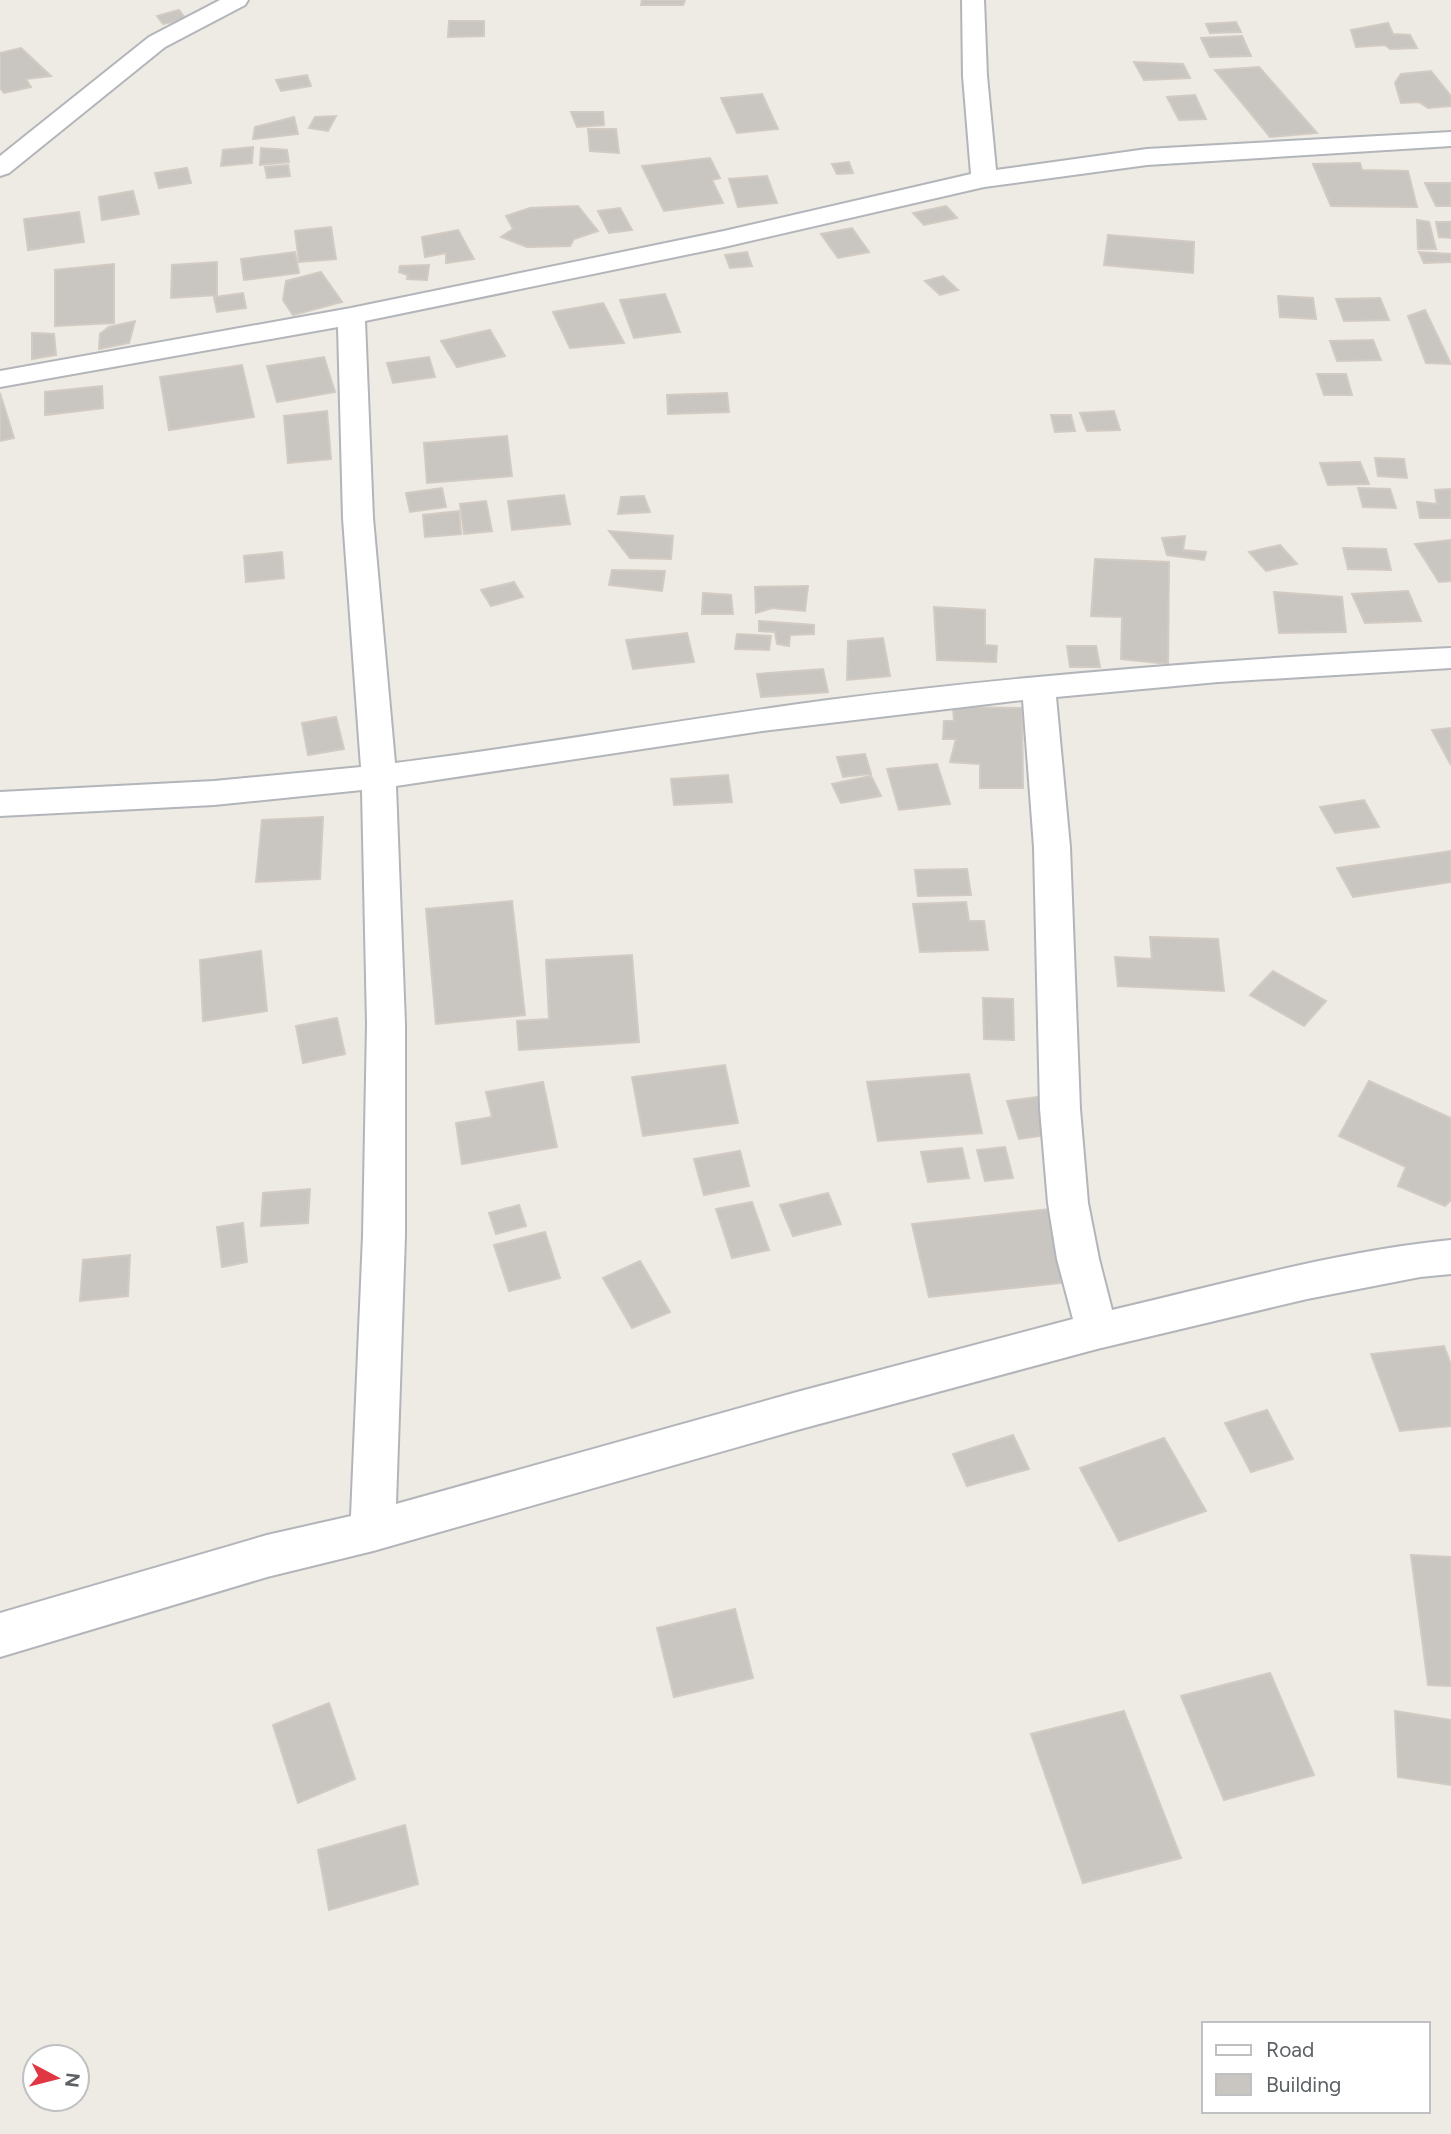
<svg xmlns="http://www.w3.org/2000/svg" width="1451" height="2134" font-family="Figtree,sans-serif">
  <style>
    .building { fill: #c9c5c1; stroke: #d2cbc3; stroke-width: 2 }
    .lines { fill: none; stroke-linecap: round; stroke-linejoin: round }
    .minor-casing { stroke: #b2b5b9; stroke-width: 4 }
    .minor { fill: #fff; fill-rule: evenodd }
  </style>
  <rect width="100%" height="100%" fill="#eeeae4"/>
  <!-- building -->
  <g class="building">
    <polygon points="642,0 685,0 683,5 641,5"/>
    <polygon points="179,10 186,19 163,24 157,16"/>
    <polygon points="449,21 484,21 484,36 448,37"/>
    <polygon points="1236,22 1241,32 1210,33 1206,24"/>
    <polygon points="1388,23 1393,34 1410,35 1417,48 1390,49 1385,45 1356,47 1351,30"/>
    <polygon points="1242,36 1251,56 1210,57 1201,38"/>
    <polygon points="21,48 51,76 26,79 31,87 4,93 0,88 0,53"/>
    <polygon points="1134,62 1183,64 1190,78 1144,80"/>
    <polygon points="1259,67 1317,133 1270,137 1215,70"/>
    <polygon points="1431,71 1451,96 1451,106 1428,108 1419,102 1401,103 1395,83 1401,74"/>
    <polygon points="307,75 311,86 281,91 276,80"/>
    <polygon points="762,94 778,129 737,133 721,98"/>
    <polygon points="1195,95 1206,119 1179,120 1167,97"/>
    <polygon points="571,112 603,112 604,125 577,127"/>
    <polygon points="336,116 328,131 309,128 315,117"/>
    <polygon points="294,117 298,134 253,139 255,127"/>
    <polygon points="588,129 616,129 619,153 590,151"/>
    <polygon points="253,147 252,163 221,166 223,150"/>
    <polygon points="261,148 287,150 289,162 260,165"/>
    <polygon points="710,158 720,178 712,180 723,203 664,211 642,166"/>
    <polygon points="849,162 853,173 837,174 832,164"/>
    <polygon points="1360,163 1362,170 1408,171 1417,207 1331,206 1313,164"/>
    <polygon points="288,165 290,176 267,178 265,167"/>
    <polygon points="187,168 191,183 159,188 155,173"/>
    <polygon points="767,176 777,203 738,207 729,179"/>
    <polygon points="1425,183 1451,183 1451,206 1436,206"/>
    <polygon points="133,191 139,214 102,220 99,197"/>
    <polygon points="578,206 598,231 574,239 570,246 527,247 501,237 513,229 506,216 530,208"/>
    <polygon points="946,206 957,218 924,225 913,213"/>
    <polygon points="620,208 632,230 609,233 598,211"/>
    <polygon points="79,212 84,242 28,250 24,219"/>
    <polygon points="1417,220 1429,222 1436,249 1418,249"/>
    <polygon points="1436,222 1451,222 1451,238 1439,237"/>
    <polygon points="331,227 336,259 299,262 295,231"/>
    <polygon points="852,228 869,252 838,258 821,234"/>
    <polygon points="458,230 474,259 446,263 446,253 425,257 422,237"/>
    <polygon points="1108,235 1194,242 1193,273 1104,265"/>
    <polygon points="295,252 299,273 244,280 241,259"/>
    <polygon points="747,252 752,266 730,268 725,255"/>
    <polygon points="1419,252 1451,254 1451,262 1424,263"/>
    <polygon points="217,262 217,295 171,298 172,265"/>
    <polygon points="114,264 114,323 55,326 55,270"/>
    <polygon points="429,265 427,280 407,279 408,275 399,272 400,266"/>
    <polygon points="321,272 342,302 293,315 283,300 286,281"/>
    <polygon points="943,276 958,290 940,295 925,281"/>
    <polygon points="243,293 246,308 217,312 214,297"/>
    <polygon points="665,294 680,332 634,338 620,300"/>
    <polygon points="1278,296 1313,298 1316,319 1280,317"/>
    <polygon points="1380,298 1389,320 1344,321 1336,299"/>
    <polygon points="603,303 624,343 570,348 553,312"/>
    <polygon points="1425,310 1451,364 1426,363 1408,316"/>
    <polygon points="135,321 129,343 99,349 100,334 109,327"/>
    <polygon points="490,330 505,356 457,367 441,341"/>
    <polygon points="32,333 54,334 56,355 32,359"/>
    <polygon points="1373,340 1381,360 1337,361 1330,341"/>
    <polygon points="324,357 335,392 277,402 267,366"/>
    <polygon points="429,357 435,377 393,383 387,363"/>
    <polygon points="242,365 254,417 169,430 160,377"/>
    <polygon points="1317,374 1346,374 1352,395 1324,395"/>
    <polygon points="102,386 103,408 45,415 45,392"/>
    <polygon points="0,393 14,438 0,441"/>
    <polygon points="727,393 729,412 668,414 667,395"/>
    <polygon points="327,411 331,459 288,463 284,416"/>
    <polygon points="1114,411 1120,430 1087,431 1080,413"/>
    <polygon points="1051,415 1071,415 1075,431 1055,432"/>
    <polygon points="507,436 512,476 427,483 424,443"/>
    <polygon points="1375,458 1404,459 1407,478 1378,476"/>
    <polygon points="1360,462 1369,484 1328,485 1320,463"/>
    <polygon points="442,488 446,507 410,512 406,493"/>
    <polygon points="1358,488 1390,489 1396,508 1363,507"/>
    <polygon points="1451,489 1451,518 1420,518 1417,502 1437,504 1435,490"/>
    <polygon points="564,495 570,524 512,530 508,501"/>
    <polygon points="644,496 650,512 618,514 621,497"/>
    <polygon points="486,501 492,531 464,534 460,504"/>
    <polygon points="459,511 461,534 425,537 423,515"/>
    <polygon points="609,531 673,536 671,559 630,558"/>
    <polygon points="1185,536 1183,550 1206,552 1204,560 1167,555 1162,538"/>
    <polygon points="1451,540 1451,581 1439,582 1415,544"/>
    <polygon points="1280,545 1297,564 1266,571 1249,552"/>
    <polygon points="1343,548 1386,549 1391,570 1348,569"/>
    <polygon points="282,552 284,578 246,582 244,556"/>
    <polygon points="1095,559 1169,562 1168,664 1121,659 1122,617 1091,616"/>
    <polygon points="612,570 665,571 662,591 609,585"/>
    <polygon points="514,582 523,597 491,606 481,590"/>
    <polygon points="808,586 805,611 772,608 756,613 755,587"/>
    <polygon points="1408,591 1421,621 1365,623 1352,594"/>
    <polygon points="1274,592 1342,597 1346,632 1279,633"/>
    <polygon points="703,593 731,595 733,614 702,614"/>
    <polygon points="934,607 985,610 985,645 997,646 996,662 937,660"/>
    <polygon points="759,621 814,625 814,634 790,635 789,646 777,644 775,632 759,631"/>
    <polygon points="687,633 694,662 633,669 626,640"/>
    <polygon points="737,634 771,636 769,650 735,649"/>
    <polygon points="883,638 890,676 847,680 848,641"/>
    <polygon points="1067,646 1096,646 1100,667 1070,667"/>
    <polygon points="823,669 828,692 761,697 757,674"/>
    <polygon points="953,707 1022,708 1023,788 980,788 980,764 950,762 956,739 943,739 944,721 954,721"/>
    <polygon points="336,717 344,749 308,755 302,723"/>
    <polygon points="1451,728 1451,765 1432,730"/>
    <polygon points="865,754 871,774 843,777 837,757"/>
    <polygon points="937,764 950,804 899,810 887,769"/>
    <polygon points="728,775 732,802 674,805 671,779"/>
    <polygon points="871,776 881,796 841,803 832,784"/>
    <polygon points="1364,800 1379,827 1335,833 1320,807"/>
    <polygon points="323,817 320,879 256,882 262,820"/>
    <polygon points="1451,851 1451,882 1353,897 1337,868"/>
    <polygon points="967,869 971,895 918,896 915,870"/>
    <polygon points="512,901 525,1015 436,1024 426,909"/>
    <polygon points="966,902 969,921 984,921 988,950 920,952 913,904"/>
    <polygon points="1150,937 1218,939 1224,991 1118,986 1115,957 1152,959"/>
    <polygon points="261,951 267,1011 203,1021 200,960"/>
    <polygon points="632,955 639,1042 519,1050 517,1021 549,1019 546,960"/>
    <polygon points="1273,971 1326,1001 1304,1026 1250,995"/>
    <polygon points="983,998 1013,999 1014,1040 984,1039"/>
    <polygon points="337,1018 345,1054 303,1063 296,1026"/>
    <polygon points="725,1065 738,1123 643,1136 632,1077"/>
    <polygon points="969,1074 982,1133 878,1141 867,1082"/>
    <polygon points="1369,1081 1451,1118 1451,1200 1445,1206 1398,1186 1406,1167 1339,1136"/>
    <polygon points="543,1082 557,1147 462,1164 456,1123 492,1117 486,1092"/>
    <polygon points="1044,1096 1055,1134 1019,1139 1007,1101"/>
    <polygon points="1005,1147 1013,1178 985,1181 977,1150"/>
    <polygon points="962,1148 969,1178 928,1182 921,1152"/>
    <polygon points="740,1151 749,1186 704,1195 694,1159"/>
    <polygon points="310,1189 308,1223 261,1226 263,1193"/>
    <polygon points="828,1193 841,1224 793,1236 780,1205"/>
    <polygon points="752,1202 769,1250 732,1258 716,1209"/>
    <polygon points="519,1205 526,1226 496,1234 489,1213"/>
    <polygon points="1059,1208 1080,1281 929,1297 912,1224"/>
    <polygon points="243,1223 247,1262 222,1267 217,1227"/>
    <polygon points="545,1232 560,1278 509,1291 494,1245"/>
    <polygon points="130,1255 128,1296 80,1301 83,1260"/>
    <polygon points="640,1261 670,1312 632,1328 603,1278"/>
    <polygon points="1444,1346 1451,1365 1451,1426 1400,1431 1371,1354"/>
    <polygon points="1267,1410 1293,1459 1251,1472 1225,1423"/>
    <polygon points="1013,1435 1029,1469 967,1486 953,1454"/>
    <polygon points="1164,1438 1206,1511 1119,1541 1080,1468"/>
    <polygon points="1411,1555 1451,1557 1451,1686 1428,1685"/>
    <polygon points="735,1609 753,1678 674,1697 657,1628"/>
    <polygon points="1270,1673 1314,1775 1224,1800 1181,1696"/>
    <polygon points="329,1703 355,1779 298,1803 273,1725"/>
    <polygon points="1124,1711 1181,1858 1083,1883 1031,1734"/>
    <polygon points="1395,1711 1451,1720 1451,1785 1398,1777"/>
    <polygon points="405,1825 418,1884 329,1910 318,1850"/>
  </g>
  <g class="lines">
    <!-- minor casing -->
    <g class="minor-casing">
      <g id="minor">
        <polygon points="220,0 248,0 245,5 165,47 9,173 0,176 0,156 149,37"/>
        <path d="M962,0H984L987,76L996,170L1147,149L1451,132V146L1147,165L984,187L724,247L365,321L373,518L395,763C540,745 684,719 828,700C1035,674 1243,658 1451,648V668L1218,682L1056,697L1070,847L1080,1109L1088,1203L1099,1259L1112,1310C1224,1284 1337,1251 1451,1240V1274L1420,1277L1307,1299L1097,1349L797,1430L373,1551L267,1577L0,1657V1613L267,1535L351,1516L363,1236L367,1024L362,790L214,805L0,816V792L214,781L361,767L343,518L338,327L0,387V371L351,308L724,231L971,174L963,76ZM1023,700L1034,847L1040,1109L1048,1203L1057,1259L1073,1319L797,1392L396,1504L405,1236V1024L396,786L762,731Z"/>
      </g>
    </g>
    <!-- minor -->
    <use href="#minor" class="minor"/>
  </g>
  <!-- legend -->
  <rect x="1202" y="2022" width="228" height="91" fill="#ffffff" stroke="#bec0c1" stroke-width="2"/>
  <rect x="1216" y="2045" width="35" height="10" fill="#ffffff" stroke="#bec0c1" stroke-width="2"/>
  <text x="1266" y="2057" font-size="21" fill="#5c6164">Road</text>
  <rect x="1216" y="2074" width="35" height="21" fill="#c9c5c1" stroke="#bec0c1" stroke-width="2"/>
  <text x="1266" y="2092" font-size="21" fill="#5c6164">Building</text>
  <!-- north arrow -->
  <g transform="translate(56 2078) rotate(97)"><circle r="33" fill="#ffffff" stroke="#bec0c1" stroke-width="2"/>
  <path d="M0-5L12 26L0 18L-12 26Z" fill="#e03842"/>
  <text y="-10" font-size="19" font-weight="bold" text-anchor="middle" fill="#5c6164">N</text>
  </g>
</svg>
